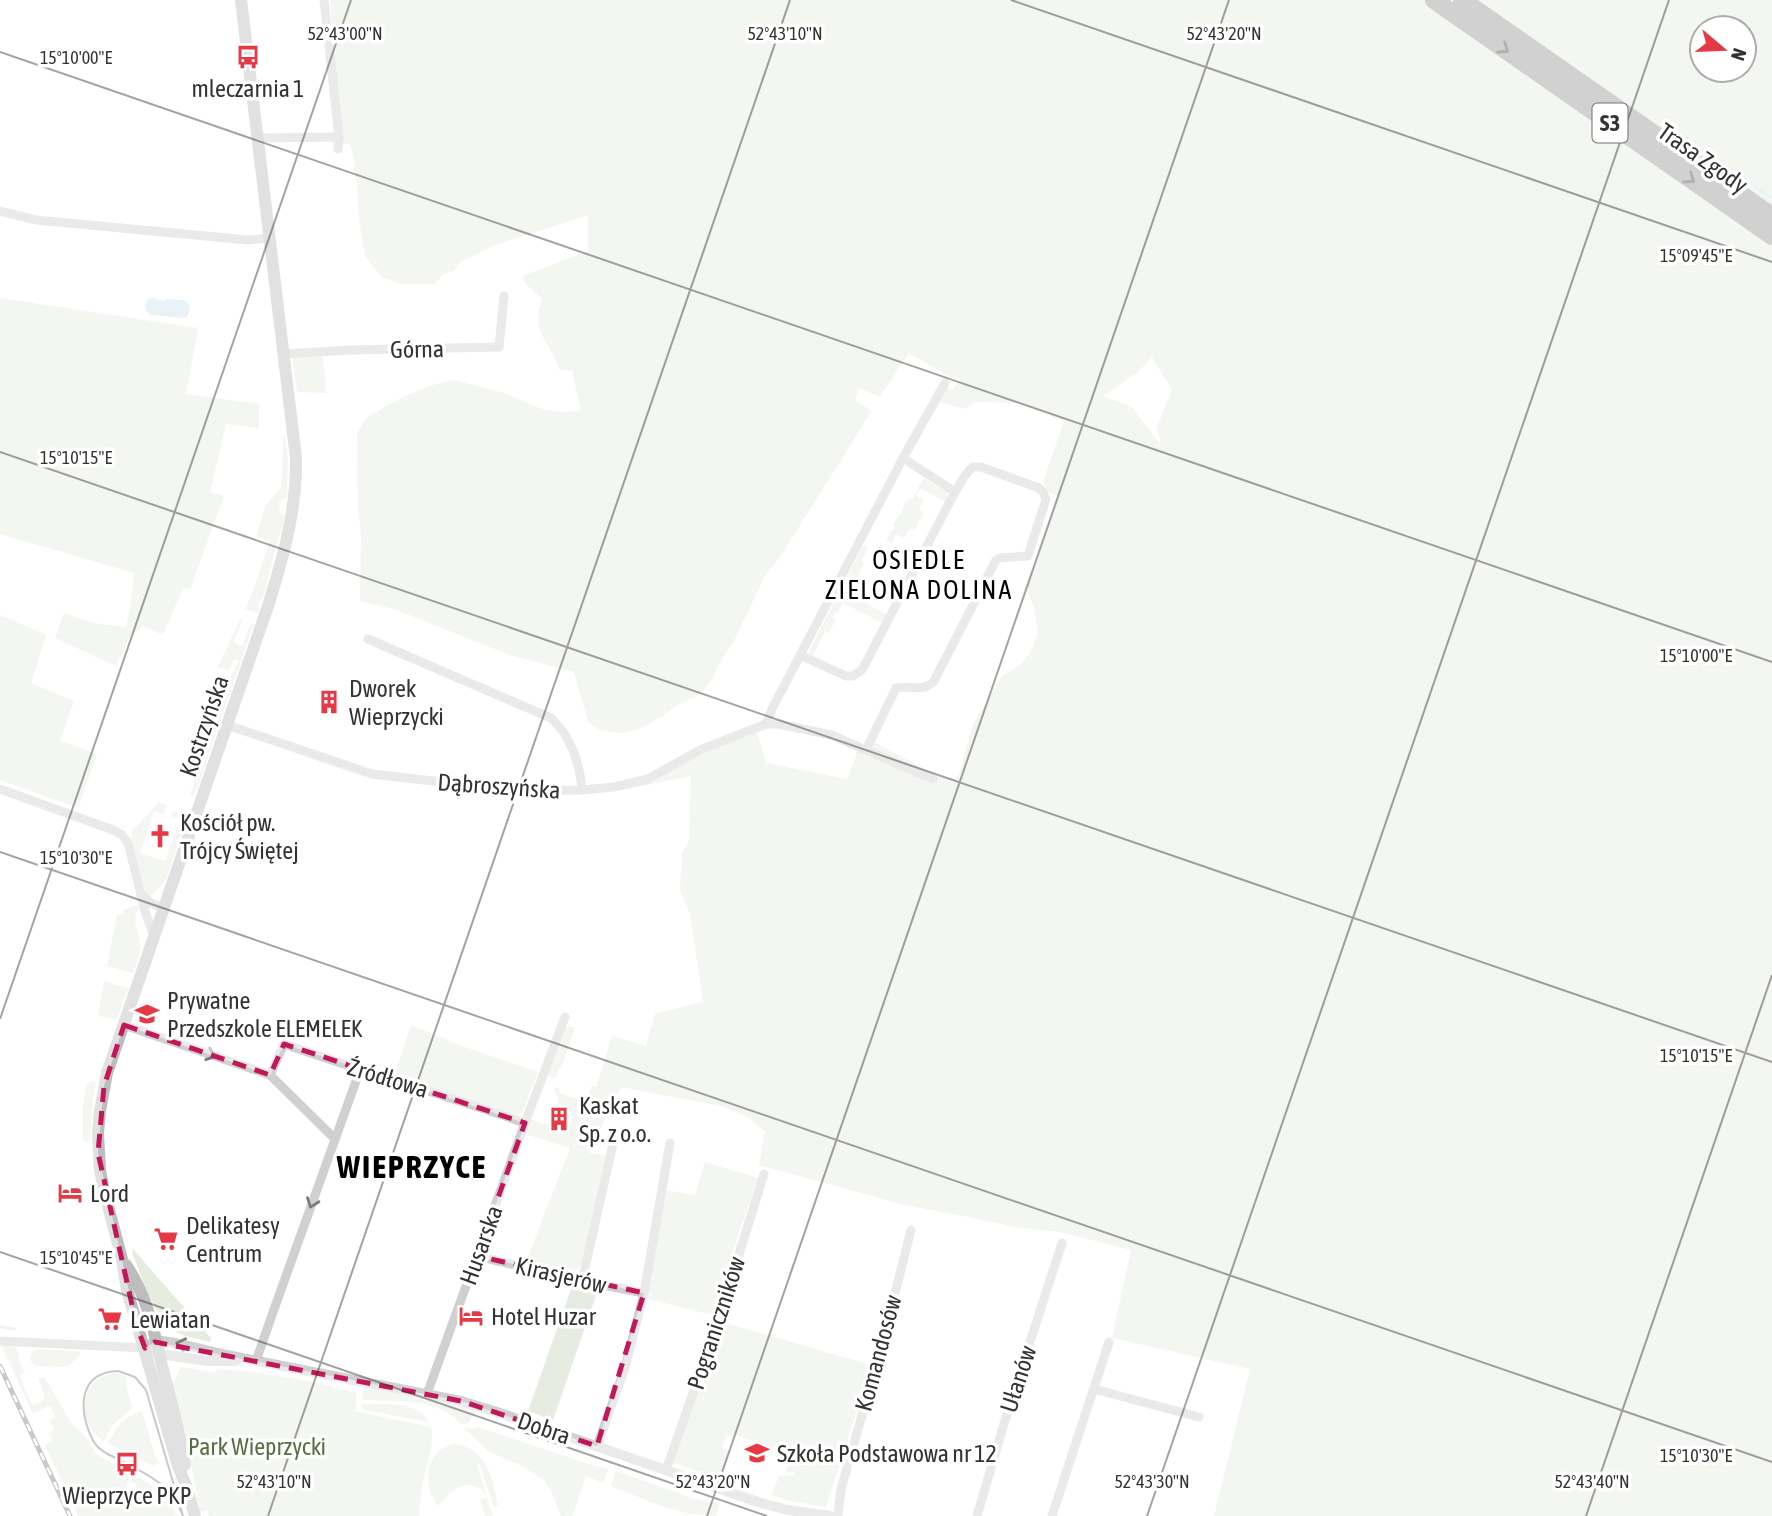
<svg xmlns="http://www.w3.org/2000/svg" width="1772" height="1516" font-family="'Asap Condensed',sans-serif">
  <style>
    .green { fill: #e6ecdf; fill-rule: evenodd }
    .water { fill: #cfe2ee }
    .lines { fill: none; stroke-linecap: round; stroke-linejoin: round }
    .stream { stroke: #cfe2ee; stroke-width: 2.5 }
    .minor { stroke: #d0d0d0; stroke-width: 9 }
    .tertiary { stroke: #d0d0d0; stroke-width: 10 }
    .secondary { stroke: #bdbdbd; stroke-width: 12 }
    .motorway { stroke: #9a9a9a; stroke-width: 18 }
    .tram { stroke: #888; stroke-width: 2 }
    .rail-casing { stroke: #888; stroke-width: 5 }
    .rail { stroke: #fff; stroke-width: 2.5; stroke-dasharray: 8; stroke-linecap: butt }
    .oneway { stroke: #525252 }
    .oneway2 { stroke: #7a7a7a }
    .marked { fill: none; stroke: #c2185b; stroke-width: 5; stroke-dasharray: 14 9; stroke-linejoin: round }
    .ticks { fill: none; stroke: #333; stroke-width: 2; stroke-opacity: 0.45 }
    .labels { text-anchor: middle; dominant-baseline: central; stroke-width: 7; stroke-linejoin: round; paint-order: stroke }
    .shield { fill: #fff; stroke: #707070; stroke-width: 2 }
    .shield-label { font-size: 23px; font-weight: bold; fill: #333 }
    .poi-label { font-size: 24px; fill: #333; stroke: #fff; text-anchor: start }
    .street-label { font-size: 24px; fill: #333; stroke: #fff }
    .park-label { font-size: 24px; fill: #56703f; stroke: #fff }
    .neighbourhood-label { font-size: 26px; letter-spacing: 2px; fill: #000; stroke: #fff }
    .district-label { font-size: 32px; font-weight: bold; letter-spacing: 2px; fill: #000; stroke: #fff }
    .ticks-label { font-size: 18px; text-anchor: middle; fill: #333; stroke: #fff; stroke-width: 7; stroke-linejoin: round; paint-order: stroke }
  </style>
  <rect width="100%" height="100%" fill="#fff"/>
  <!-- green -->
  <g class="green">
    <path d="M330,0H1772V1516H1214L1250,1369L1112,1338L1131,1250L1060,1232L1014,1227L974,1218L905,1205L759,1165L765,1131L746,1116L721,1106L621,1087L589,1153L606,1155L581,1265L573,1273L526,1262L570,1148L525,1134L531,1119L544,1125L545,1123L568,1131L574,1114L559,1108L558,1097L553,1087L560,1089L559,1093L586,1102L592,1086L596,1087L612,1036L646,1046L655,1014L703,1002L690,914L680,889L682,852L689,841L691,776L643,786L714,748L757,733L766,763L847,779L856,756V752L874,742L940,777L958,778L973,724L1002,676L1019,666L1031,652L1038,632L1034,608L1027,590L1029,577L1036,565L1057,496L1049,493L1043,482L1064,421L1015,403L975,402L964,409L938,401L946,389L952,390L960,380L946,375L909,353L880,397L859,388L855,400L872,411L780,557L765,576L734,641L721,660L712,679L702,693L674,707L665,715L639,729L621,733L599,730L588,721L574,672L510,655L394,609L360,601L361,537L358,505L357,433L367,417L405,396L433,385L454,380L501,392L542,409L561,412L581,411L572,371L560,370C556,363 554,356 550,349C538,330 535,322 542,299L524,282L523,276L588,251V215L495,245L460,262L454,271L443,274L435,284H400L382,277L365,256L359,221L357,182L353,172L355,162L350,144L340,143ZM1702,28H1744V70H1702ZM1152,357L1172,390L1157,427L1161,445L1132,407L1103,396C1119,385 1140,373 1152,357Z"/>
    <polygon points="0,298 198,328 186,394 259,404 259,428 226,424 210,492 224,496 190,589 183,588 163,635 144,626 130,636 116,666 55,638 64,613 93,623 126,627 131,603 134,573 0,534"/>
    <polygon points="323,356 326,393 297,392 292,358"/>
    <polygon points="284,432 288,461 287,498 279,501 280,512 285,516 262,600 260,600 258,605 260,607 257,613 245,609 252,594 270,541 256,537 266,505 281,488"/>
    <polygon points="923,478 947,492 947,498 945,502 920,488 916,496 924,500 919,510 924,512 914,531 909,529 904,538 896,534 892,543 886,540 892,529 894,530 895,527 893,526 900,513 902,513 903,511 902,510 906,501 908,502 909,499 912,500"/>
    <polygon points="863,546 868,548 861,561 864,563 857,577 853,576 851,581 853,583 848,593 887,615 883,623 843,603 838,613 835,612 832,618 836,619 829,633 825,632 813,656 808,653"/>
    <polygon points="0,615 46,635 31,683 74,701 60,740 97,754 78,808 0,780"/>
    <polygon points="240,619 243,620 233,642 242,646 251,624 254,623 195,795 192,796 190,795 216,718 210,715 239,661 234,659 228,671 218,667"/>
    <polygon points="159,802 166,805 164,814 154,811 140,853 165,861 180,819 171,816 173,811 188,815 166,879 155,892 149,897 146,894 141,878 131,835 132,831"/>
    <path d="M137,905L140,907C130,920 139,931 140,945C141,954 136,965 133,973L107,966L117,915H123L124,910Z"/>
    <polygon points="104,981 128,988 117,1019 98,1016"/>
    <polygon points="411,1025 462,1046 538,1072 522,1113 516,1116 395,1075"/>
    <polygon points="569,1027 575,1027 561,1069 559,1069 556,1078 546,1075 564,1029"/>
    <polygon points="93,1081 96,1081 93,1097 90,1141 83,1141 83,1106 86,1084"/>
    <polygon points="705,1162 758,1178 726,1271 716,1316 645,1298 664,1190 695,1195"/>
    <path d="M132,1248L211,1338L210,1342C200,1339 181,1336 173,1330C153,1315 143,1278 133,1256Z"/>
    <polygon points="574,1281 599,1287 553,1420 528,1411"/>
    <polygon points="722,1322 871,1365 826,1507 785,1500 771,1495 779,1476 795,1475 795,1472 786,1472 792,1458 784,1455 784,1452 736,1435 735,1437 727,1435 722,1448 730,1451 721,1479 671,1462"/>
    <path d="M0,1343C29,1347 12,1355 25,1372L19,1375L32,1405L40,1402L45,1398L38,1377L45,1378L72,1424L76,1429L83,1433L97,1455L131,1473L124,1492L134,1494L137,1484L131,1481L134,1475C153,1484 168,1496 176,1516H78L45,1445L53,1441L48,1433L55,1430L50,1420L56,1417L50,1406L33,1413Z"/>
    <polygon points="40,1349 77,1351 80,1352 80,1355 69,1366 62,1367 36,1366 31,1362 30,1356 33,1351"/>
    <path d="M181,1367L216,1373L217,1369C264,1372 311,1380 356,1393V1409L353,1411L431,1427C435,1445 427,1460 424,1477C421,1490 420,1503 419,1516H209L207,1510L200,1512L188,1447L172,1384Z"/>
    <path d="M114,1373L126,1375V1385L132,1408L112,1426L104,1441C76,1424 77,1379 114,1373Z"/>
    <path d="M364,1387L473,1409L475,1412L469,1423L461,1424C435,1396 397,1402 362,1400Z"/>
    <path d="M361,1404C385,1405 415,1399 429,1422L365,1410L362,1408Z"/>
    <path d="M142,1411L155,1456L160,1464L156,1463L155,1467L108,1443C115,1428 126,1415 142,1411Z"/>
    <polygon points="478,1427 592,1465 608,1469 603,1483 586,1476 572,1516 561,1516 551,1491 545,1481 524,1467 488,1451 464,1428 476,1429"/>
    <path d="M453,1444C487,1447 492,1477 498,1505L494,1507L479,1463L477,1464L493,1516H485L480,1499L487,1498C484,1491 481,1488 474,1486C457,1481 448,1496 438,1506C422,1484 424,1452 453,1444Z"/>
    <path d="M616,1471L695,1499L708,1502L720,1503L716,1516C679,1516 645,1499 611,1486Z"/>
  </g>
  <!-- water -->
  <polygon class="water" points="150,298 156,298 156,300 165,301 166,299 184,300 190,306 188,316 184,318 151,315 147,312 145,307 146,301"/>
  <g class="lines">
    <!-- stream -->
    <g class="stream">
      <polyline points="1682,135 1772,198"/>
      <polyline points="0,1327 15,1329"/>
    </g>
    <!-- minor -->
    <g class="minor">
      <polyline points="324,0 339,137 338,149"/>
      <polyline points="258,138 339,137"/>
      <polyline points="0,211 36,220 248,240 269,238"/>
      <polyline points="284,354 350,350 499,347 504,296"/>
      <polyline points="903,458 955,492"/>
      <path d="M368,639L551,718C571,736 580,764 582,790"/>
      <path d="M800,655L846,676H853L862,670L955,492L966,474L973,467H981L1039,488L1043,492L1046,499L1028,556L1000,558L996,560L934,681C923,693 910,685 896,688L866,750"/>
      <polyline points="766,724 772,709 903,458 945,383"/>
      <polyline points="227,725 372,774 520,791 582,790 614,787 648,779 700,750 766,724 779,724 831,735 933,779"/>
      <polyline points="0,789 113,830 122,835 128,843 145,911 154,936"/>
      <polyline points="142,895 151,903 164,908"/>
      <polyline points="124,1025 270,1075 335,1139"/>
      <path d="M270,1075L284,1044C364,1072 445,1095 525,1123"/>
      <polyline points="477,1256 582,1281 644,1293"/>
      <polyline points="582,1281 613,1144"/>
      <polyline points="0,1341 145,1348"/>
      <polyline points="256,1361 272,1315 360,1070"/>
      <polyline points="1094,1389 1199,1417"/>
      <polyline points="427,1394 525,1123 565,1017"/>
      <polyline points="597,1446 625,1368 644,1293 670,1143"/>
      <polyline points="666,1470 717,1325 764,1174"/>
      <polyline points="838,1516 841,1489 882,1345 911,1230"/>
      <polyline points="977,1516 1008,1410 1062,1243"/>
      <polyline points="1052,1516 1109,1342"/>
    </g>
    <!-- tertiary -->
    <g class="tertiary">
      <polyline points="150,1344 162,1341 176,1343 227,1355 461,1401 494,1411 758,1502 788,1510 830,1516"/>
      <polyline points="145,1348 154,1353 161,1354 208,1361 236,1361"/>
    </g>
    <!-- secondary -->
    <g class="secondary">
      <path d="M126,1265C149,1298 155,1337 164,1374C172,1404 180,1434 185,1465"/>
      <path d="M195,1516L187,1488L178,1466L127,1290L122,1259L104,1191L100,1170L98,1133L100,1111L107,1073L268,606C283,558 297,509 296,458L241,0"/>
    </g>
    <!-- motorway -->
    <g class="motorway">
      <polyline points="1434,0 1772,236"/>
      <polyline points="1462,0 1772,216"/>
    </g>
    <!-- tram -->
    <path class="tram" d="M118,1371L135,1377L146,1390L183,1516C172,1485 147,1474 120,1460C112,1456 103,1453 97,1446C91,1440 90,1433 87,1426C79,1399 84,1372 118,1371Z"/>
    <!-- rail casing -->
    <g class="rail-casing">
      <polyline id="rail" points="0,1366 70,1516"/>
    </g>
    <!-- rail -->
    <use href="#rail" class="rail"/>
  </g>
  <!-- one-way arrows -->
  <defs><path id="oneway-chevron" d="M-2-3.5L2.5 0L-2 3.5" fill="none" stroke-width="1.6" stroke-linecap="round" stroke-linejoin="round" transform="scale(1.75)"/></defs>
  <g class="oneway">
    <use href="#oneway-chevron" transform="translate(1504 49) rotate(35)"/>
    <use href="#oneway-chevron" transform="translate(1690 179) rotate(35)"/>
  </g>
  <g class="oneway2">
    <use href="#oneway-chevron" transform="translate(211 1055) rotate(19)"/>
    <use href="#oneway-chevron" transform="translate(312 1203) rotate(110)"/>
    <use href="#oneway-chevron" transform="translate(181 1344) rotate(-168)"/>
  </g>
  <!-- marked area -->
  <path d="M0 0H1772V1516H0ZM124,1025L270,1075L284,1044L525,1123L477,1256L644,1293L597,1446L461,1401L155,1342L145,1348L137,1327L98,1153L104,1086Z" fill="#fff" fill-opacity=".55" fill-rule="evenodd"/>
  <path class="marked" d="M124,1025L270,1075L284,1044L525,1123L477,1256L644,1293L597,1446L461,1401L155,1342L145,1348L137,1327L98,1153L104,1086Z"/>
  <!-- ticks -->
  <path class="ticks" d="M1011,0L1772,262M0,52L1772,662M0,452L1772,1062M0,852L1772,1462M0,1019L351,0M0,1252L767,1516M268,1516L790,0M707,1516L1229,0M1147,1516L1669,0M1586,1516L1772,975"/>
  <!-- icons -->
  <defs>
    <g id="bus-bare" transform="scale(1.89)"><path d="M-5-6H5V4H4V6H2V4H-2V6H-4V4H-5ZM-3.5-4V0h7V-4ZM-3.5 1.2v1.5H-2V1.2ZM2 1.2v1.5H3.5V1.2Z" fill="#e63946" stroke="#fff" stroke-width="2.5" paint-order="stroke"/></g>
    <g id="building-bare" transform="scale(1.89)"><path d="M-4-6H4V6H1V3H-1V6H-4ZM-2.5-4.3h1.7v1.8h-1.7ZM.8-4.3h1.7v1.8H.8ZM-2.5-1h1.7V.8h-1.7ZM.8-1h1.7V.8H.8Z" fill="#e63946" stroke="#fff" stroke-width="2.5" paint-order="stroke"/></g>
    <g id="church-bare" transform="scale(1.89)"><path d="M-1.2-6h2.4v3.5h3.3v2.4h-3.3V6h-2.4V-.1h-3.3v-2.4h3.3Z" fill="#e63946" stroke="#fff" stroke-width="2.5" paint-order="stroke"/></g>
    <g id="school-bare" transform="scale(1.89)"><path d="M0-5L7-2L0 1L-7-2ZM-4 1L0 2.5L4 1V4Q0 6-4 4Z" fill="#e63946" stroke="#fff" stroke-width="2.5" paint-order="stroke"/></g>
    <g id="hotel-bare" transform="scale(1.89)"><path d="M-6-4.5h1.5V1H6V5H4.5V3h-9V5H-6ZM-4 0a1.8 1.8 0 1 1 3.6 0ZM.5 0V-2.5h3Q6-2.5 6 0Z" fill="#e63946" stroke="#fff" stroke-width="2.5" paint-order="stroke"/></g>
    <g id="supermarket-bare" transform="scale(1.89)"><path d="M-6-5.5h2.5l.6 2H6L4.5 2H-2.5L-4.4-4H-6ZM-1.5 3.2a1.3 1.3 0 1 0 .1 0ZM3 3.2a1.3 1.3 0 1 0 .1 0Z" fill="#e63946" stroke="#fff" stroke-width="2.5" paint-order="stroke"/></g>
  </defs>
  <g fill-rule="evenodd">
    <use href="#bus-bare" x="248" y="57"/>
    <use href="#building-bare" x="329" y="702"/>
    <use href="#church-bare" x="160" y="836"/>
    <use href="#school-bare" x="147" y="1014"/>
    <use href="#building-bare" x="559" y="1119"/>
    <use href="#hotel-bare" x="70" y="1193"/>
    <use href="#supermarket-bare" x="166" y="1239"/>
    <use href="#hotel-bare" x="471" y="1316"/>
    <use href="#supermarket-bare" x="110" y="1319"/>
    <use href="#school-bare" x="757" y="1453"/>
    <use href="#bus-bare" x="127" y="1464"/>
  </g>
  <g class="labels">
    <!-- shield labels -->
    <rect class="shield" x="1592.5" y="103.5" width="35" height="39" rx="5"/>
    <g class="shield-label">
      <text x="1610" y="123">S3</text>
    </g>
    <!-- poi labels -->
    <g class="poi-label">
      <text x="248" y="88" text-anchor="middle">mleczarnia 1</text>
      <text x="349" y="688">Dworek<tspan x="349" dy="28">Wieprzycki</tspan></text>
      <text x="180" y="822">Kościół pw.<tspan x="180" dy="28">Trójcy Świętej</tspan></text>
      <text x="167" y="1000">Prywatne<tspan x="167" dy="28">Przedszkole ELEMELEK</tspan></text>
      <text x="579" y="1105">Kaskat<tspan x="579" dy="28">Sp. z o.o.</tspan></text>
      <text x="90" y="1193">Lord</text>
      <text x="186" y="1225">Delikatesy<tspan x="186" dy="28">Centrum</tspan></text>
      <text x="491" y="1316">Hotel Huzar</text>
      <text x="130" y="1319">Lewiatan</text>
      <text x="777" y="1453">Szkoła Podstawowa nr 12</text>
      <text x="127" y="1495" text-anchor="middle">Wieprzyce PKP</text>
    </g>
    <!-- street labels -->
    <g class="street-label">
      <text transform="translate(1703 158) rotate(35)">Trasa Zgody</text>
      <text transform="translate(417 349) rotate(-1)">Górna</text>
      <text transform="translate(204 726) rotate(-71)">Kostrzyńska</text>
      <text transform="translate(499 786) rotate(4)">Dąbroszyńska</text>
      <text transform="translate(388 1078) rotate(17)">Źródłowa</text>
      <text transform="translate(481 1245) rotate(-70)">Husarska</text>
      <text transform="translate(561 1275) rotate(13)">Kirasjerów</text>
      <text transform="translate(716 1323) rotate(-72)">Pograniczników</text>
      <text transform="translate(878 1353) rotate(-75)">Komandosów</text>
      <text transform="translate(1018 1379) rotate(-72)">Ułanów</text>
      <text transform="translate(544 1428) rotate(19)">Dobra</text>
    </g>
    <!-- park labels -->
    <g class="park-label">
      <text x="257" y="1446">Park Wieprzycki</text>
    </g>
    <!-- neighbourhood labels -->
    <g class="neighbourhood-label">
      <text x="919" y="560">OSIEDLE<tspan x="919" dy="30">ZIELONA DOLINA</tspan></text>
    </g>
    <!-- district labels -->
    <g class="district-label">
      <text x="412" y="1166">WIEPRZYCE</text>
    </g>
  </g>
  <g class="ticks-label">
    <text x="345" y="40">52°43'00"N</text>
    <text x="785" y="40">52°43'10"N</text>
    <text x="1224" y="40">52°43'20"N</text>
    <text x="76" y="64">15°10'00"E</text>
    <text x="1696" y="262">15°09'45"E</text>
    <text x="76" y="464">15°10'15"E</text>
    <text x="1696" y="662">15°10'00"E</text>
    <text x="76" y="864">15°10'30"E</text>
    <text x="1696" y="1062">15°10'15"E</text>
    <text x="76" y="1264">15°10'45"E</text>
    <text x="1696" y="1462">15°10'30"E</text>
    <text x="274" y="1488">52°43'10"N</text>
    <text x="713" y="1488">52°43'20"N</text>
    <text x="1152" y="1488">52°43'30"N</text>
    <text x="1592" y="1488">52°43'40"N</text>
  </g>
  <!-- north arrow -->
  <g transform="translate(1723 49) rotate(109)"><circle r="33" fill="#ffffff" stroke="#adadad" stroke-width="2"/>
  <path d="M0-5L12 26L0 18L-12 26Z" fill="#e63946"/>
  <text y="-10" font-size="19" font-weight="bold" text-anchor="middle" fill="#333333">N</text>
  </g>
</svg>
